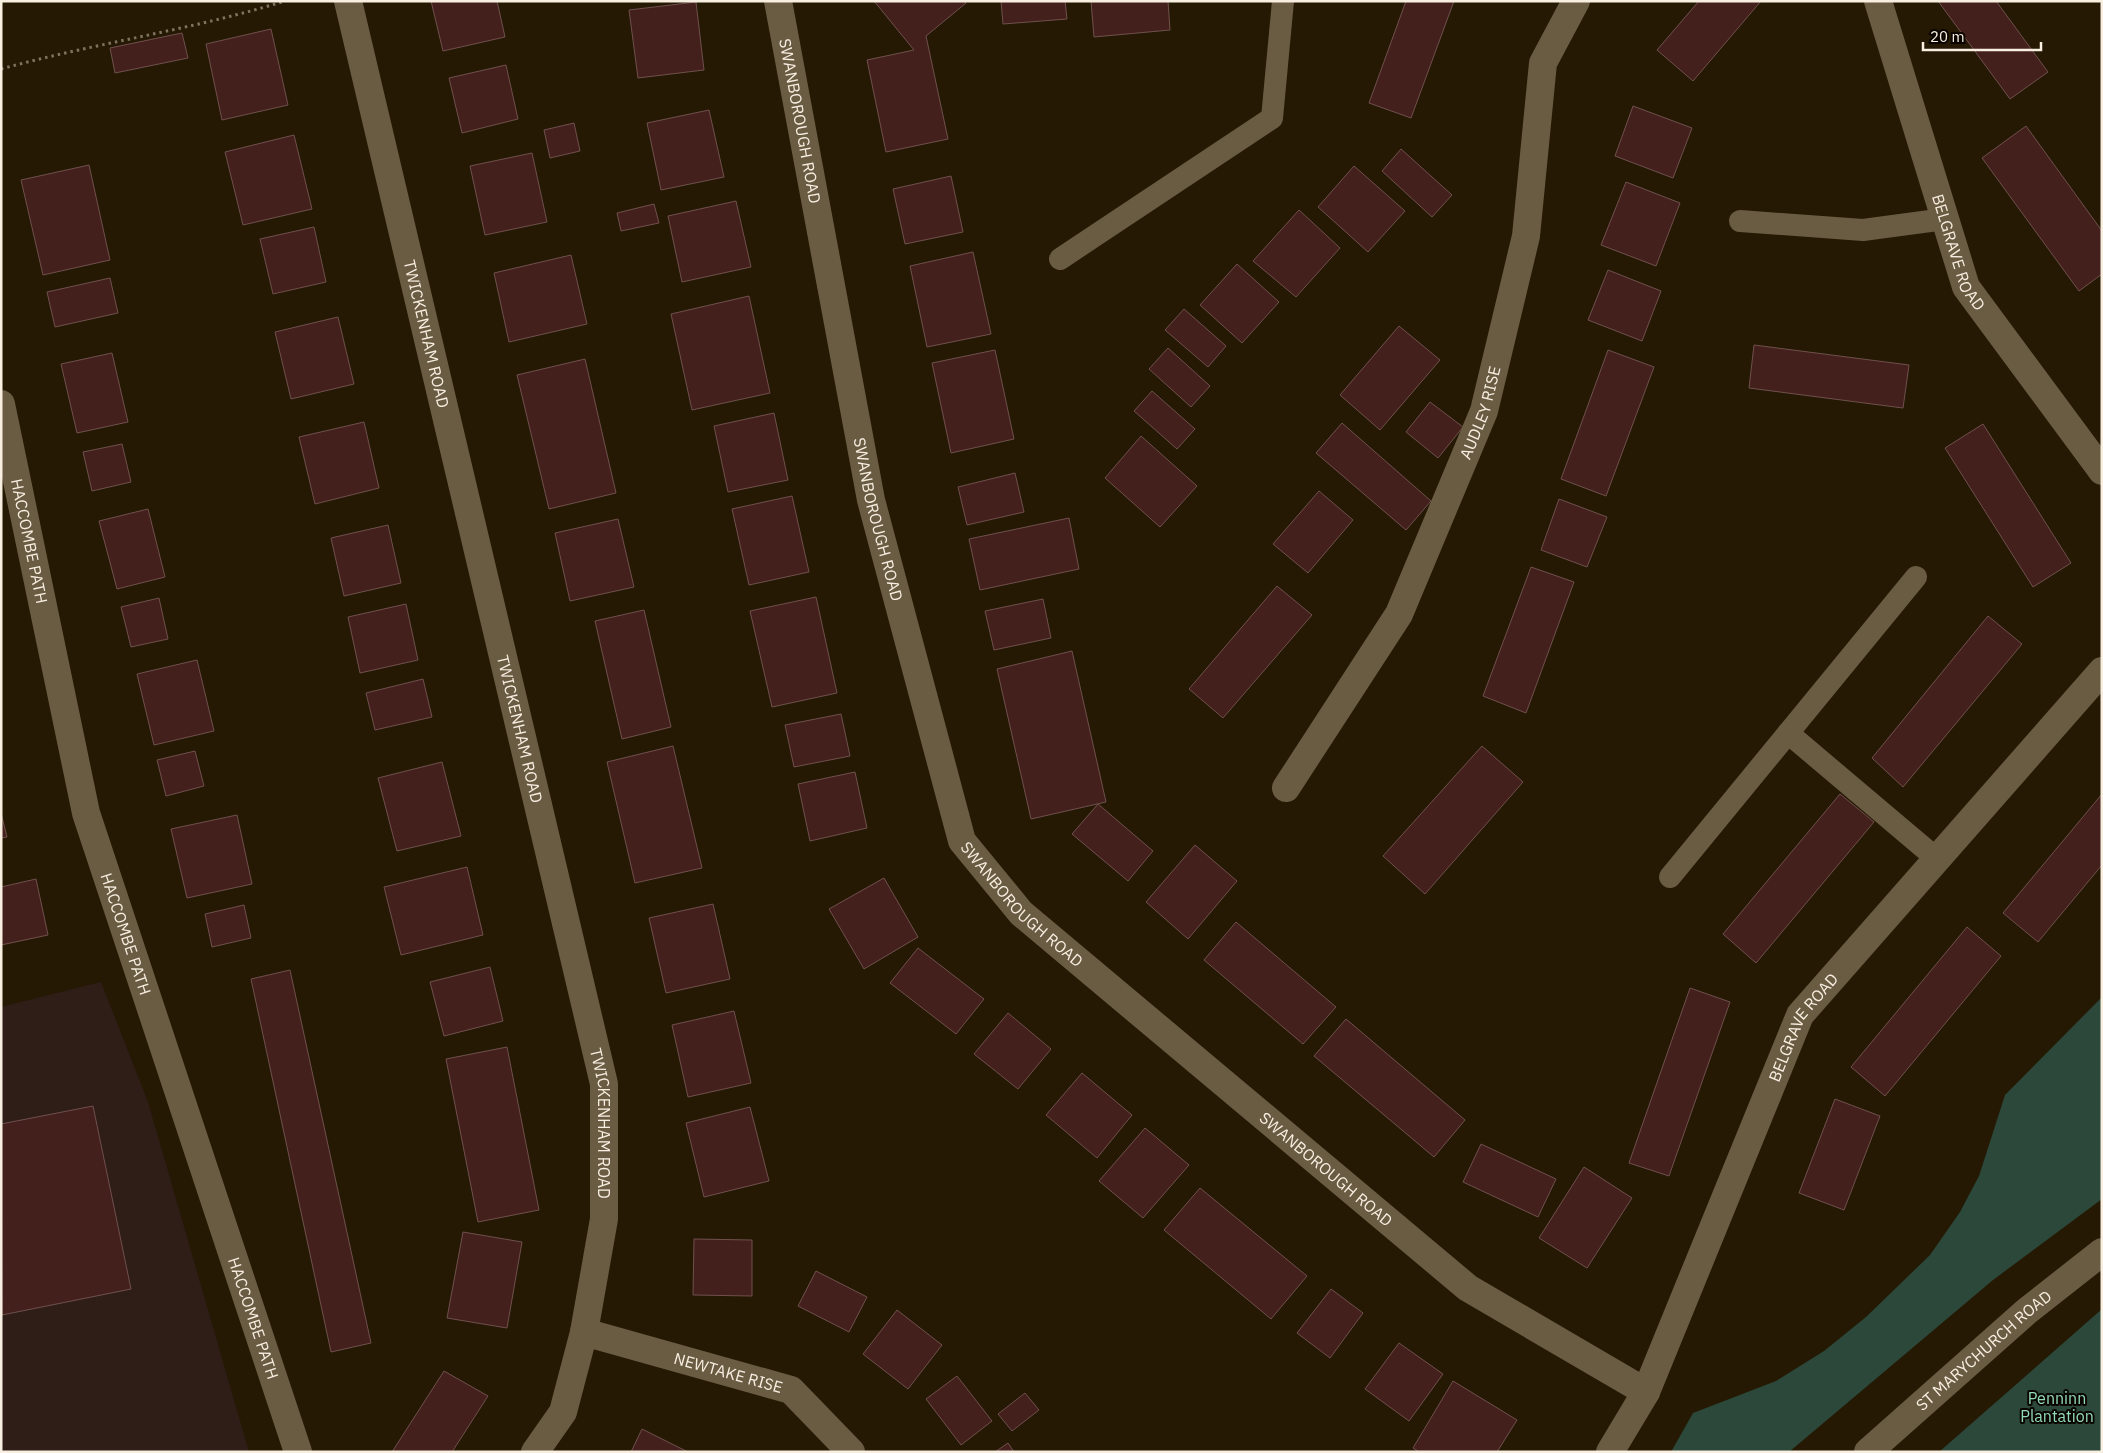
<svg xmlns="http://www.w3.org/2000/svg" width="2103" height="1453" font-family="'IBM Plex Sans',sans-serif">
  <style>
    .commercial { fill: #2f1d18 }
    .green { fill: #2b483a }
    .building { fill: #44201d; stroke: #6f504d }
    .lines { fill: none; stroke-linecap: round; stroke-linejoin: round }
    .path { stroke: #7e7361; stroke-width: 3; stroke-dasharray: 2.5 4; stroke-linecap: butt }
    .lane { stroke: #6a5b43; stroke-width: 22 }
    .street { stroke: #6a5b43; stroke-width: 28 }
    .secondary { stroke: #6a5b43; stroke-width: 28 }
    .labels { text-anchor: middle; dominant-baseline: central; stroke-width: 4; stroke-linejoin: round; paint-order: stroke }
    .street-label { font-size: 16px; fill: #f8efe1; stroke: #0a0501 }
    .park-label { font-size: 16px; fill: #92dab8; stroke: #0a0501 }
  </style>
  <rect width="100%" height="100%" fill="#251903"/>
  <!-- commercial -->
  <polygon class="commercial" points="101,982 148,1102 249,1452 1,1452 1,1007"/>
  <!-- green -->
  <g class="green">
    <polygon points="2102,997 2102,1199 1993,1280 1789,1452 1671,1452 1693,1413 1776,1381 1824,1351 1866,1317 1930,1255 1960,1212 1979,1176 2005,1095"/>
    <polygon points="2102,1309 2102,1452 1939,1452"/>
  </g>
  <!-- building -->
  <g class="building">
    <polygon points="431,1 497,1 505,37 443,51"/>
    <polygon points="874,1 964,1 966,3 926,36 948,139 886,152 867,60 914,50"/>
    <polygon points="1001,1 1065,1 1067,19 1003,24"/>
    <polygon points="1091,1 1168,1 1170,30 1094,37"/>
    <polygon points="1406,1 1454,1 1411,118 1369,103"/>
    <polygon points="1699,1 1761,1 1693,81 1657,50"/>
    <polygon points="1938,1 1996,1 2048,72 2010,99"/>
    <polygon points="696,2 704,70 638,78 629,10"/>
    <polygon points="271,29 288,105 222,120 206,44"/>
    <polygon points="182,33 188,58 115,73 110,48"/>
    <polygon points="506,65 518,119 462,133 449,78"/>
    <polygon points="1633,106 1692,128 1673,178 1615,156"/>
    <polygon points="709,110 724,177 661,190 647,123"/>
    <polygon points="574,123 580,151 550,158 544,130"/>
    <polygon points="2026,126 2102,231 2102,274 2079,291 1982,158"/>
    <polygon points="294,135 312,209 243,225 225,152"/>
    <polygon points="1401,149 1452,195 1432,217 1382,171"/>
    <polygon points="532,153 547,222 485,235 470,166"/>
    <polygon points="89,165 110,260 43,275 21,180"/>
    <polygon points="1354,166 1405,211 1368,252 1318,207"/>
    <polygon points="951,176 963,232 905,244 893,189"/>
    <polygon points="1626,182 1680,203 1656,266 1601,245"/>
    <polygon points="736,201 751,267 682,282 668,216"/>
    <polygon points="654,204 659,223 621,231 617,213"/>
    <polygon points="1299,210 1340,248 1296,297 1253,261"/>
    <polygon points="314,227 326,282 273,294 260,239"/>
    <polygon points="973,252 991,334 927,347 910,266"/>
    <polygon points="571,255 587,324 509,342 494,273"/>
    <polygon points="1237,264 1279,302 1242,343 1200,305"/>
    <polygon points="1608,270 1661,291 1642,341 1588,320"/>
    <polygon points="110,278 118,313 55,327 47,292"/>
    <polygon points="749,296 770,393 692,410 671,314"/>
    <polygon points="1184,309 1226,346 1208,367 1165,330"/>
    <polygon points="338,317 354,384 291,399 275,332"/>
    <polygon points="1399,326 1440,360 1380,430 1340,395"/>
    <polygon points="1754,345 1909,365 1903,408 1749,388"/>
    <polygon points="1168,348 1210,386 1191,407 1149,369"/>
    <polygon points="995,350 1014,439 951,453 932,363"/>
    <polygon points="1608,350 1654,367 1606,496 1561,479"/>
    <polygon points="112,353 128,422 77,433 61,364"/>
    <polygon points="585,359 616,493 549,509 517,375"/>
    <polygon points="1152,391 1195,429 1177,449 1134,411"/>
    <polygon points="1430,402 1463,427 1438,458 1406,432"/>
    <polygon points="774,413 788,480 728,492 714,426"/>
    <polygon points="364,422 379,488 315,504 299,437"/>
    <polygon points="1342,423 1431,501 1406,530 1316,453"/>
    <polygon points="1983,424 2071,563 2033,587 1945,448"/>
    <polygon points="1141,436 1197,486 1160,527 1105,478"/>
    <polygon points="122,444 131,482 92,491 83,452"/>
    <polygon points="1015,473 1024,512 967,525 958,487"/>
    <polygon points="1319,491 1353,520 1308,573 1273,544"/>
    <polygon points="792,496 809,572 749,585 732,509"/>
    <polygon points="1559,499 1607,517 1587,567 1541,550"/>
    <polygon points="148,509 165,577 117,589 99,521"/>
    <polygon points="1069,518 1079,569 980,590 969,539"/>
    <polygon points="618,519 634,587 570,601 555,533"/>
    <polygon points="388,525 401,583 344,596 331,538"/>
    <polygon points="1531,567 1574,582 1526,713 1483,696"/>
    <polygon points="1277,586 1312,615 1223,718 1189,689"/>
    <polygon points="816,597 837,693 772,707 750,611"/>
    <polygon points="159,598 168,639 131,647 121,607"/>
    <polygon points="1043,599 1051,638 994,650 985,611"/>
    <polygon points="406,604 418,660 360,673 348,617"/>
    <polygon points="644,610 671,727 622,739 595,621"/>
    <polygon points="1988,616 2022,644 1903,787 1872,758"/>
    <polygon points="1072,651 1106,802 1031,819 997,669"/>
    <polygon points="197,660 214,731 154,745 137,674"/>
    <polygon points="423,679 432,717 375,730 366,693"/>
    <polygon points="841,714 850,756 794,767 785,725"/>
    <polygon points="673,746 702,868 635,883 607,762"/>
    <polygon points="1482,746 1523,782 1425,894 1383,856"/>
    <polygon points="195,751 204,786 166,796 157,760"/>
    <polygon points="442,762 461,836 397,851 378,778"/>
    <polygon points="855,772 867,828 810,841 798,784"/>
    <polygon points="1840,794 1874,822 1756,963 1723,934"/>
    <polygon points="2102,794 2102,865 2038,942 2003,913"/>
    <polygon points="1098,804 1153,851 1128,881 1072,834"/>
    <polygon points="1,813 7,837 1,838"/>
    <polygon points="237,815 252,884 187,898 171,829"/>
    <polygon points="1195,845 1237,881 1188,939 1146,902"/>
    <polygon points="467,867 483,935 401,955 384,887"/>
    <polygon points="884,878 918,937 864,969 829,909"/>
    <polygon points="36,879 48,935 1,945 1,887"/>
    <polygon points="713,904 730,979 666,993 649,918"/>
    <polygon points="244,905 251,938 212,947 205,914"/>
    <polygon points="1236,922 1336,1007 1303,1044 1204,960"/>
    <polygon points="1967,927 2001,956 1885,1096 1851,1067"/>
    <polygon points="918,948 984,999 956,1034 890,983"/>
    <polygon points="490,967 503,1021 444,1036 430,982"/>
    <polygon points="290,970 371,1343 331,1352 251,979"/>
    <polygon points="1690,988 1730,1002 1669,1176 1629,1163"/>
    <polygon points="734,1011 751,1083 688,1097 672,1025"/>
    <polygon points="1008,1013 1051,1049 1018,1089 974,1054"/>
    <polygon points="1346,1019 1465,1120 1434,1157 1314,1056"/>
    <polygon points="507,1047 539,1210 478,1222 446,1059"/>
    <polygon points="1082,1073 1132,1115 1097,1158 1046,1115"/>
    <polygon points="1835,1099 1880,1116 1844,1210 1799,1193"/>
    <polygon points="93,1106 131,1289 2,1315 1,1124"/>
    <polygon points="750,1107 769,1181 704,1197 686,1123"/>
    <polygon points="1145,1128 1189,1165 1143,1218 1099,1181"/>
    <polygon points="1481,1144 1556,1179 1538,1217 1463,1182"/>
    <polygon points="1584,1167 1632,1198 1587,1268 1539,1238"/>
    <polygon points="1200,1188 1307,1276 1271,1319 1164,1230"/>
    <polygon points="463,1232 522,1242 507,1328 447,1318"/>
    <polygon points="694,1239 752,1240 752,1296 693,1295"/>
    <polygon points="816,1271 867,1297 849,1332 798,1306"/>
    <polygon points="1331,1289 1363,1313 1330,1358 1297,1333"/>
    <polygon points="897,1310 942,1345 908,1389 863,1354"/>
    <polygon points="1399,1343 1443,1374 1409,1421 1365,1389"/>
    <polygon points="444,1371 488,1396 452,1452 392,1452"/>
    <polygon points="957,1376 992,1421 961,1445 926,1399"/>
    <polygon points="1453,1381 1517,1420 1497,1452 1419,1452 1413,1448"/>
    <polygon points="1025,1393 1039,1410 1012,1431 998,1414"/>
    <polygon points="642,1429 688,1452 631,1452"/>
    <polygon points="1008,1443 1014,1452 995,1452"/>
  </g>
  <g class="lines">
    <!-- path -->
    <path class="path" d="M1,69C95,43 192,30 285,1"/>
    <!-- lane -->
    <g class="lane">
      <polyline points="1740,221 1863,230 1945,219"/>
      <polyline points="1060,259 1272,118 1283,1"/>
      <polyline points="1788,733 1937,859"/>
      <polyline points="1670,877 1916,577"/>
    </g>
    <!-- street -->
    <g class="street">
      <path id="s1" d="M348,1L604,1084V1219L584,1332L563,1412L535,1452"/>
      <path id="s2" d="M778,1L871,500L962,841L1021,913L1468,1288L1646,1392"/>
      <path id="s3" d="M1878,1L1966,287L2102,471"/>
      <path id="s4" d="M1,404L86,813L298,1452"/>
      <path id="s5" d="M1286,788L1399,614L1484,411L1526,236L1543,63L1576,1"/>
      <path id="s6" d="M584,1332L791,1390L851,1452"/>
      <path id="s7" d="M1610,1452L1646,1392L1800,1015L2102,671"/>
    </g>
    <!-- secondary -->
    <path class="secondary" id="s8" d="M1868,1452L2027,1311L2102,1252"/>
  </g>
  <g class="labels">
    <!-- street labels -->
    <g class="street-label">
      <text stroke="none"><textPath href="#s2" startOffset="122">SWANBOROUGH ROAD</textPath></text>
      <text stroke="none"><textPath href="#s3" startOffset="264">BELGRAVE ROAD</textPath></text>
      <text stroke="none"><textPath href="#s1" startOffset="342">TWICKENHAM ROAD</textPath></text>
      <text stroke="none"><textPath href="#s5" startOffset="425">AUDLEY RISE</textPath></text>
      <text stroke="none"><textPath href="#s2" startOffset="528">SWANBOROUGH ROAD</textPath></text>
      <text stroke="none"><textPath href="#s4" startOffset="140">HACCOMBE PATH</textPath></text>
      <text stroke="none"><textPath href="#s1" startOffset="748">TWICKENHAM ROAD</textPath></text>
      <text stroke="none"><textPath href="#s2" startOffset="948">SWANBOROUGH ROAD</textPath></text>
      <text stroke="none"><textPath href="#s4" startOffset="545">HACCOMBE PATH</textPath></text>
      <text stroke="none"><textPath href="#s7" startOffset="468">BELGRAVE ROAD</textPath></text>
      <text stroke="none"><textPath href="#s1" startOffset="1152">TWICKENHAM ROAD</textPath></text>
      <text stroke="none"><textPath href="#s2" startOffset="1352">SWANBOROUGH ROAD</textPath></text>
      <text stroke="none"><textPath href="#s4" startOffset="950">HACCOMBE PATH</textPath></text>
      <text stroke="none"><textPath href="#s8" startOffset="154">ST MARYCHURCH ROAD</textPath></text>
      <text stroke="none"><textPath href="#s6" startOffset="150">NEWTAKE RISE</textPath></text>
    </g>
    <!-- park labels -->
    <g class="park-label">
      <text x="2057" y="1398">Penninn<tspan x="2057" dy="18">Plantation</tspan></text>
    </g>
  </g>
  <!-- border -->
  <rect width="2103" height="1453" fill="none" stroke="#f8efe1" stroke-width="5"/>
  <!-- scale -->
  <path d="M1923 42v8h118v-8" fill="none" stroke="#f8efe1" stroke-width="2.5"/>
  <text x="1930" y="42" font-size="15" fill="#f8efe1" stroke="#0a0501" stroke-width="4" paint-order="stroke">20 m</text>
</svg>
